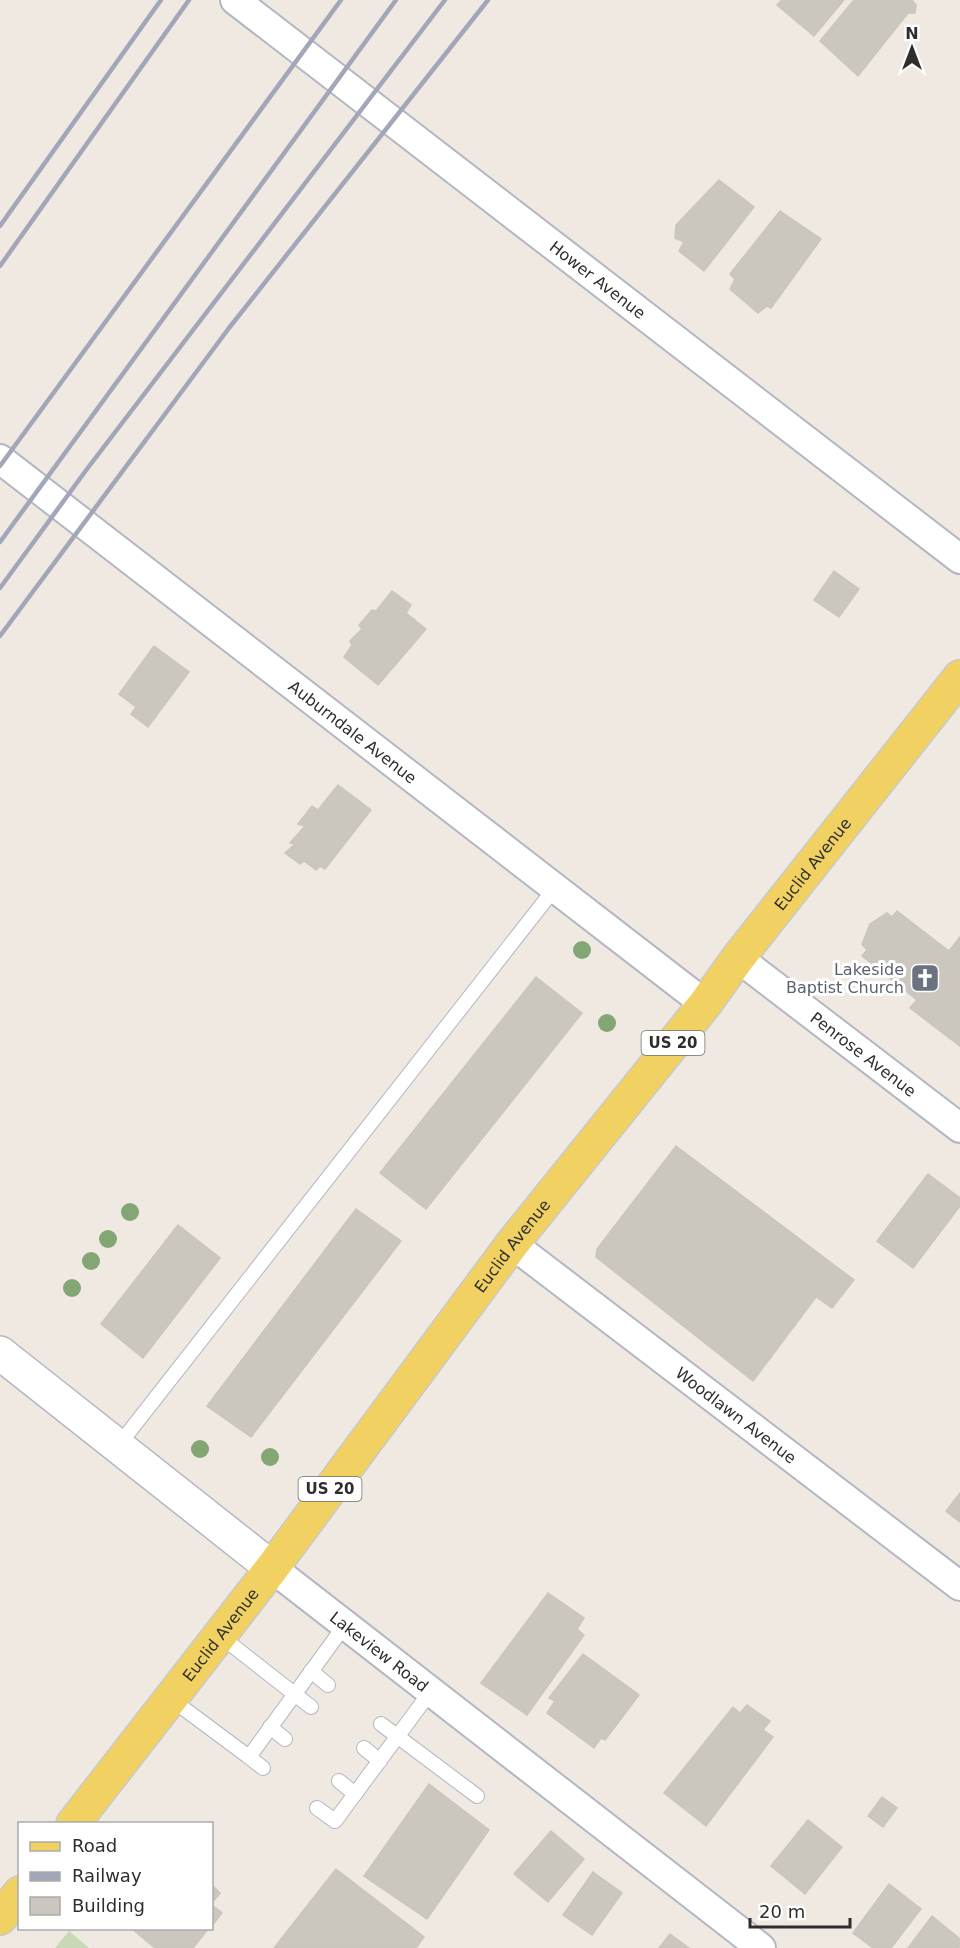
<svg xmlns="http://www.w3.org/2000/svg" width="960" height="1948" font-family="'DejaVu Sans',sans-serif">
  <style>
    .cemetery { fill: #c8d9b8 }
    .building { fill: #cbc7bf; stroke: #cbc5ba; stroke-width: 1.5 }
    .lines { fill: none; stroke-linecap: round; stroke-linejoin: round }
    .service-casing { stroke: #b4b7c1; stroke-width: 16 }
    .minor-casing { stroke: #b4b7c1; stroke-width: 32 }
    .tertiary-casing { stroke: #b4b7c1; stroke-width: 36 }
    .primary-casing { stroke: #c9c9c9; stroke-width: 36 }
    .service { stroke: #fff; stroke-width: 14 }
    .minor { stroke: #fff; stroke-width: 28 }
    .tertiary { stroke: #fff; stroke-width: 33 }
    .primary { stroke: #f2d163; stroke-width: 33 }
    .rail { stroke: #a3a6b8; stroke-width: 4.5 }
    .tree { fill: #84a574 }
    .labels { text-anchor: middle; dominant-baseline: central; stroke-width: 6; stroke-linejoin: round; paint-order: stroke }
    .shield { fill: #fff; stroke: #6d6d6d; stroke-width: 1.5 }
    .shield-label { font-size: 15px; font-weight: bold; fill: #2e2e2e }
    .street-label { font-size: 16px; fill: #2e2e2e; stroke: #fff }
    .worship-label { font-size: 16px; fill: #5b616d; stroke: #fff; text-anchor: end }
  </style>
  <rect width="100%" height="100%" fill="#efe9e1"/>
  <!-- cemetery -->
  <polygon class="cemetery" points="69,1931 89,1948 55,1948"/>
  <!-- building -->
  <g class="building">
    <polygon points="782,0 844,0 814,36 777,5"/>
    <polygon points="854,0 912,0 916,5 915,13 908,13 858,76 820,41"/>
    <polygon points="719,180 754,207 704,271 679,251 684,242 675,238 676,225"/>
    <polygon points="780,211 821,239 771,308 767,306 758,313 730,289 735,279 730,274"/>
    <polygon points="834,571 859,589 839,617 814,600"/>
    <polygon points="392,591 411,605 406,613 426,629 378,685 344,657 352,645 350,641 362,629 359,625 372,610 376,611"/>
    <polygon points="154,646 189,672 148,727 131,714 136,707 119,694"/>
    <polygon points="338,785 371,810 325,869 320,866 316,870 304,861 300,864 285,853 295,844 290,843 305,826 298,824 312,806 318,810"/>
    <polygon points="897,911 949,951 960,937 960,1046 910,1008 917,1000 862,956 867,950 862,944 870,924 887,913 892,917"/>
    <polygon points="536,977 582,1013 426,1209 380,1173"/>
    <polygon points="676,1146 854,1280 832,1308 816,1297 753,1381 596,1257 597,1249"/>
    <polygon points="928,1174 960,1198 960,1206 913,1268 877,1241"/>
    <polygon points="356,1209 401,1241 251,1437 207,1406"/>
    <polygon points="178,1225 220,1258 143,1358 101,1324"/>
    <polygon points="960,1493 960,1522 946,1511"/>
    <polygon points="548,1593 584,1618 577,1629 584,1635 527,1715 481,1683"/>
    <polygon points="583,1654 639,1695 605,1740 601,1738 594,1748 547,1713 555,1701 549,1698"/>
    <polygon points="747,1705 770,1721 763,1730 773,1737 706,1826 664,1793 733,1707 740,1713"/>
    <polygon points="429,1784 489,1830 427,1919 364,1876"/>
    <polygon points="882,1797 897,1808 883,1827 868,1816"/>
    <polygon points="808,1820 842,1847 805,1894 771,1866"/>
    <polygon points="551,1831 584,1859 548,1902 514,1874"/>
    <polygon points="336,1869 424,1937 416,1948 274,1948"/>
    <polygon points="593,1872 622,1893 592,1935 563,1915"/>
    <polygon points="889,1884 921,1909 891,1948 873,1948 853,1933"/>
    <polygon points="212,1885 220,1893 212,1903"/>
    <polygon points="212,1905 222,1913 212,1926"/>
    <polygon points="932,1916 960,1939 959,1948 908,1948"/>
    <polygon points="131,1928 209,1928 193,1948 155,1948"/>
    <polygon points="670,1934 689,1948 659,1948"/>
  </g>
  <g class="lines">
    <!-- service casing -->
    <g class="service-casing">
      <g id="service">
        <polyline points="118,1446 555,888"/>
        <polyline points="219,1635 311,1707"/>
        <polyline points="311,1671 328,1685"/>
        <polyline points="171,1699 249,1757"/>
        <polyline points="381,1724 477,1796"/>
        <polyline points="270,1727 285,1739"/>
        <polyline points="364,1748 380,1761"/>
        <polyline points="263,1768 249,1757 345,1625"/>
        <polyline points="339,1781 355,1794"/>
        <polyline points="317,1808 335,1821 431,1691"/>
      </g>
    </g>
    <!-- minor casing -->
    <g class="minor-casing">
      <g id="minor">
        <path id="s1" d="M235,0L960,559"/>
        <path id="s2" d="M0,459L705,1004"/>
        <path id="s3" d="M738,958L960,1128"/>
        <path id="s4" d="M512,1244L960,1586"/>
        <path id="s5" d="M272,1568L761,1948"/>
      </g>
    </g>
    <!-- tertiary casing -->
    <g class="tertiary-casing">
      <polyline id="tertiary" points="0,1353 272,1568"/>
    </g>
    <!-- primary casing -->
    <g class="primary-casing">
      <g id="primary">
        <path id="s6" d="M73,1824L272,1568L512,1244L705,1004L738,958L960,677"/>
        <polyline points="0,1918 20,1893"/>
      </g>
    </g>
    <!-- service -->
    <use href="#service" class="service"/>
    <!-- minor -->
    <use href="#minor" class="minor"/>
    <!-- tertiary -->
    <use href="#tertiary" class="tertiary"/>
    <!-- primary -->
    <use href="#primary" class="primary"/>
    <!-- rail -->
    <g class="rail">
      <polyline points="0,226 161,0"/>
      <polyline points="0,266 189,0"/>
      <polyline points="0,466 341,0"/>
      <polyline points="0,542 396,0"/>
      <polyline points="0,588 87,469 445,0"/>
      <polyline points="0,636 229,328 488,0"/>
    </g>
  </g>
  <!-- trees -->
  <g class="tree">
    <circle cx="582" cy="950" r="9"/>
    <circle cx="607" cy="1023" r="9"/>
    <circle cx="130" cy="1212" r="9"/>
    <circle cx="108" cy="1239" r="9"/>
    <circle cx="91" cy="1261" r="9"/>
    <circle cx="72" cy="1288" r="9"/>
    <circle cx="200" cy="1449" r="9"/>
    <circle cx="270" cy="1457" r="9"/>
  </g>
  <!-- icons -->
  <defs>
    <g id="church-square" transform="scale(1.5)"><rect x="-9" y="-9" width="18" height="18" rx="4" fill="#6b7280" stroke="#fff"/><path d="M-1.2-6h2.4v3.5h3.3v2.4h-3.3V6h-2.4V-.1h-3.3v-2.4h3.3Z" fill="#fff"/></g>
  </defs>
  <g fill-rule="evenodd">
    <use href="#church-square" x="925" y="978"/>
  </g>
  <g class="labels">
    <!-- shield labels -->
    <g class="shield">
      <rect x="641.5" y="1031" width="63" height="24" rx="4.5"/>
      <rect x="298.5" y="1477" width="63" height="24" rx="4.5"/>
    </g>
    <g class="shield-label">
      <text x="673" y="1043">US 20</text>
      <text x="330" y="1489">US 20</text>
    </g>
    <!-- street labels -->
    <g class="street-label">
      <text stroke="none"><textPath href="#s1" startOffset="458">Hower Avenue</textPath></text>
      <text stroke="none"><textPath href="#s2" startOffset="446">Auburndale Avenue</textPath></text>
      <text stroke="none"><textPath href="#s6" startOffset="1212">Euclid Avenue</textPath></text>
      <text stroke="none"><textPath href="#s3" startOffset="158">Penrose Avenue</textPath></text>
      <text stroke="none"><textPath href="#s6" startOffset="726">Euclid Avenue</textPath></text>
      <text stroke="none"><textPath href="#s4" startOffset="282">Woodlawn Avenue</textPath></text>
      <text stroke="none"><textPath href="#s6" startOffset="240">Euclid Avenue</textPath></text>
      <text stroke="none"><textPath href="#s5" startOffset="136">Lakeview Road</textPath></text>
    </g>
    <!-- worship labels -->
    <g class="worship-label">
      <text x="904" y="969">Lakeside<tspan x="904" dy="18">Baptist Church</tspan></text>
    </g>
  </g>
  <!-- legend -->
  <rect x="18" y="1822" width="195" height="108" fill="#ffffff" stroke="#ababab" stroke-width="1.5"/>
  <rect x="30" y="1842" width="30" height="9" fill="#f2d163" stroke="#ababab" stroke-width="1.5"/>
  <text x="72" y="1852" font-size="18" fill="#2e2e2e">Road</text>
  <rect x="30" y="1872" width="30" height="9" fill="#a3a6b8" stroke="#ababab" stroke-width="1.5"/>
  <text x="72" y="1882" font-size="18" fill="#2e2e2e">Railway</text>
  <rect x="30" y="1897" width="30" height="18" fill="#cbc7bf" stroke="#ababab" stroke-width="1.5"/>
  <text x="72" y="1912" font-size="18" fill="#2e2e2e">Building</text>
  <!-- north arrow -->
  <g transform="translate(912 48)" stroke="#ffffff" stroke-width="4.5" paint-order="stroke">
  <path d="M0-4.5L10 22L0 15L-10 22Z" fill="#2e2e2e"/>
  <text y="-9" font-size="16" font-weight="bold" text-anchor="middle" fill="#2e2e2e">N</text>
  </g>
  <!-- scale -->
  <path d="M750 1918v9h100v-9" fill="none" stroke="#2e2e2e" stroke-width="3"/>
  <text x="759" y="1918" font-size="18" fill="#2e2e2e" stroke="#ffffff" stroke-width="4.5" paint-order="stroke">20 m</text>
</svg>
